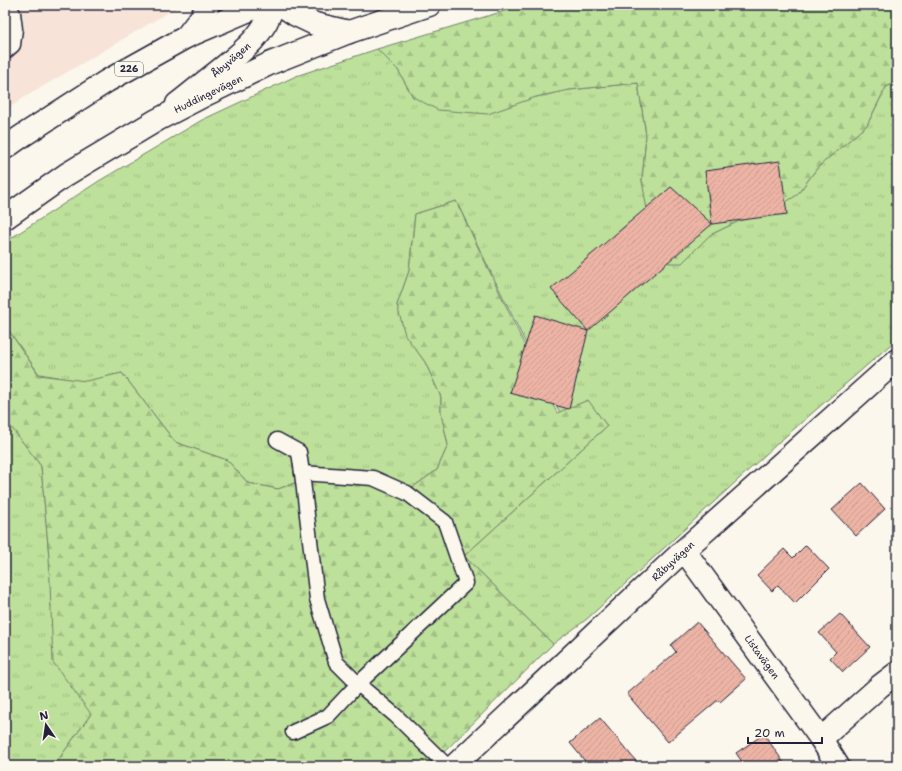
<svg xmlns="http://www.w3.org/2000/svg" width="902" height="771" font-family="'Shantell Sans',sans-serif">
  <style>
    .built { fill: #f7e3d7 }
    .grass { fill: url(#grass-tufts); stroke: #70816a }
    .forest { fill: url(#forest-firs); stroke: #70816a }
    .building { fill: url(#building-hatch); stroke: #22223b }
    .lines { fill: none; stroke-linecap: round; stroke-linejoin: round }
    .lane-casing { stroke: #22223b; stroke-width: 17 }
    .street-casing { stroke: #22223b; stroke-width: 25 }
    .secondary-casing { stroke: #22223b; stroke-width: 25 }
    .primary-casing { stroke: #22223b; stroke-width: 25 }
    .lane { stroke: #fbf7ec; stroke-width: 14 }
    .street { stroke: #fbf7ec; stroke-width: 22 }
    .secondary { stroke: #fbf7ec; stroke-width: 22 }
    .primary { stroke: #fbf7ec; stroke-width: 22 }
    .labels { text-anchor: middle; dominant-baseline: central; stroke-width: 3; stroke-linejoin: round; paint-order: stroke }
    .shield { fill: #fbf7ec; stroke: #636270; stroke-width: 1 }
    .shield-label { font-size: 9px; font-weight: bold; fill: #22223b }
    .street-label { font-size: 10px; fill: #22223b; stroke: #fbf7ec }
  </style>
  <defs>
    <pattern id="grass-tufts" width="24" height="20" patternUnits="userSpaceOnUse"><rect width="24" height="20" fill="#bde09a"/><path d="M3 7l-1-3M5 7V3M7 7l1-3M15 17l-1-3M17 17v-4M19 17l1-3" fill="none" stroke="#a2c086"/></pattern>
    <pattern id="forest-firs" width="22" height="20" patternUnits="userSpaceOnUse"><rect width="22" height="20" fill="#bde09a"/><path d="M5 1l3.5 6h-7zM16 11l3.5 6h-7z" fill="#a2c086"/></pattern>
    <pattern id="building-hatch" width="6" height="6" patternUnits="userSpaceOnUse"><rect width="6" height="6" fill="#edb4a5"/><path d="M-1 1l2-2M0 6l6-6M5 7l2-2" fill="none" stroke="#cb9a8f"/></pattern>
  </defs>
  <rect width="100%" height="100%" fill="#fbf7ec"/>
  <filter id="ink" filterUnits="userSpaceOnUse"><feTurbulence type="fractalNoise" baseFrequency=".025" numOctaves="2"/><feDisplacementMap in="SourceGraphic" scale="8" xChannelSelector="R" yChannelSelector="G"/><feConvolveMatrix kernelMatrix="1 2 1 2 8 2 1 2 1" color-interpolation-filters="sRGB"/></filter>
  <g filter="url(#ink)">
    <!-- built -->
    <polygon class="built" points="5,5 179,5 174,9 25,97 5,111"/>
    <!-- grass -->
    <g class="grass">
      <polygon points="377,49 398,70 413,97 536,97 569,90 638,83 646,135 642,181 682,263 710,235 743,219 797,195 818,167 867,125 886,87 897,82 897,339 778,443 587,619 553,644 464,556 607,426 588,401 560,413 456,201 415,214 409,271 397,305 407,337 425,362 441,397 441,413 448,445 437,470 413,487 380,485 337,468 278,489 248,483 227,460 175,442 122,373 86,382 39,374 5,325 5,242 99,181 202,120 296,76"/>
      <polygon points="5,419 41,466 49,557 91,714 54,766 5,766"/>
    </g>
    <!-- forest -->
    <g class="forest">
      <polygon points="531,5 897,5 897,82 886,87 867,125 818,167 797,195 775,209 743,219 710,235 682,263 669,263 651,232 642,181 646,135 638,83 569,90 536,97 488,114 438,110 413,97 398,70 377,49 511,9"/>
      <polygon points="456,201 557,413 588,400 607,426 464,556 553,644 430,766 54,766 91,714 53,662 49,557 41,466 5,419 5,325 39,375 86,381 122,373 175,442 227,460 248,483 278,489 337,468 380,485 413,487 437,470 448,445 441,413 441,397 425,362 405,335 397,305 409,271 415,214"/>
    </g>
    <!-- building -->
    <g class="building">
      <polygon points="780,161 787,214 712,224 705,171"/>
      <polygon points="671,187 712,224 588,331 551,289"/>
      <polygon points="535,315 588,331 569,409 510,393"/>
      <polygon points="862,483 885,509 856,536 832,510"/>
      <polygon points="806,545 829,569 795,603 778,585 772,591 757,575 784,549 793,558"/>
      <polygon points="840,614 870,647 843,672 830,658 836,652 819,633"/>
      <polygon points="697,622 746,679 720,702 718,700 668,742 627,694 676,652 671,645"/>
      <polygon points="600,718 640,766 589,766 570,743"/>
      <polygon points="764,734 786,766 745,766 736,753"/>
    </g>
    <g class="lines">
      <!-- lane casing -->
      <g class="lane-casing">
        <g id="lane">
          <polyline points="5,52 13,45 15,29 13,13 7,5"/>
          <polyline points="277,440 299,452 302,473 317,599 336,662 358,684 396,716 447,766"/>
          <polyline points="293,732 328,716 358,684 466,583 445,522 407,493 373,478 302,473"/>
        </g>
      </g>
      <!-- street casing -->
      <g class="street-casing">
        <g id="street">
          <polyline points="684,550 821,739 838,766"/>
          <polyline points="821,739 880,686 897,673"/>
          <polyline points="454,766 684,550 897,360"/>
        </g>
      </g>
      <!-- secondary casing -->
      <g class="secondary-casing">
        <g id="secondary">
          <polyline points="281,5 296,15 315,24 349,32"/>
          <polyline points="186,37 202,16 208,5"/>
          <path d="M177,104C190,94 203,83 216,73C238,55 266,35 273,5"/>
        </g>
      </g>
      <!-- primary casing -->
      <g class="primary-casing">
        <g id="primary">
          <polyline points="5,148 22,136 107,81 186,37 261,5"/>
          <polyline points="5,218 67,174 157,120 209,93 271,63 349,32 429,5"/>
        </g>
      </g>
      <!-- lane -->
      <use href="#lane" class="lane"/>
      <!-- street -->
      <use href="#street" class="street"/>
      <!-- secondary -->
      <use href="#secondary" class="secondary"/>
      <!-- primary -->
      <use href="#primary" class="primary"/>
    </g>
  </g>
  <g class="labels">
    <!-- shield labels -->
    <rect class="shield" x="115" y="62" width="28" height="14" rx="3"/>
    <g class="shield-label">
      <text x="129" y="69">226</text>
    </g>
    <!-- street labels -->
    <g class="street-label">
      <text transform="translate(231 60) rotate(-41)">Åbyvägen</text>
      <text transform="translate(208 94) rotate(-26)">Huddingevägen</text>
      <text transform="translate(673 561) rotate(-43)">Råbyvägen</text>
      <text transform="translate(762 657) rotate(54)">Listavägen</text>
    </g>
  </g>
  <!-- margin -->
  <rect width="902" height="771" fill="none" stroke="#fbf7ec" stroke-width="20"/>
  <rect x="10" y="10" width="882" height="751" fill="none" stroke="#22223b" stroke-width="1.5" filter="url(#ink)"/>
  <!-- north arrow -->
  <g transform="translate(46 725) rotate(347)" stroke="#fbf7ec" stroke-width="3" paint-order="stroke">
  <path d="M0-3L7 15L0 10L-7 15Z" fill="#22223b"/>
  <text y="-6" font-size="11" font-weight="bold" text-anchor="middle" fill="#22223b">N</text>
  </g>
  <!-- scale -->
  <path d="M748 737v6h74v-6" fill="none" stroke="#22223b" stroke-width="2"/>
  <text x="754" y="737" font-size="12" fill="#22223b" stroke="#fbf7ec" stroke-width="3" paint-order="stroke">20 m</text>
</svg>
